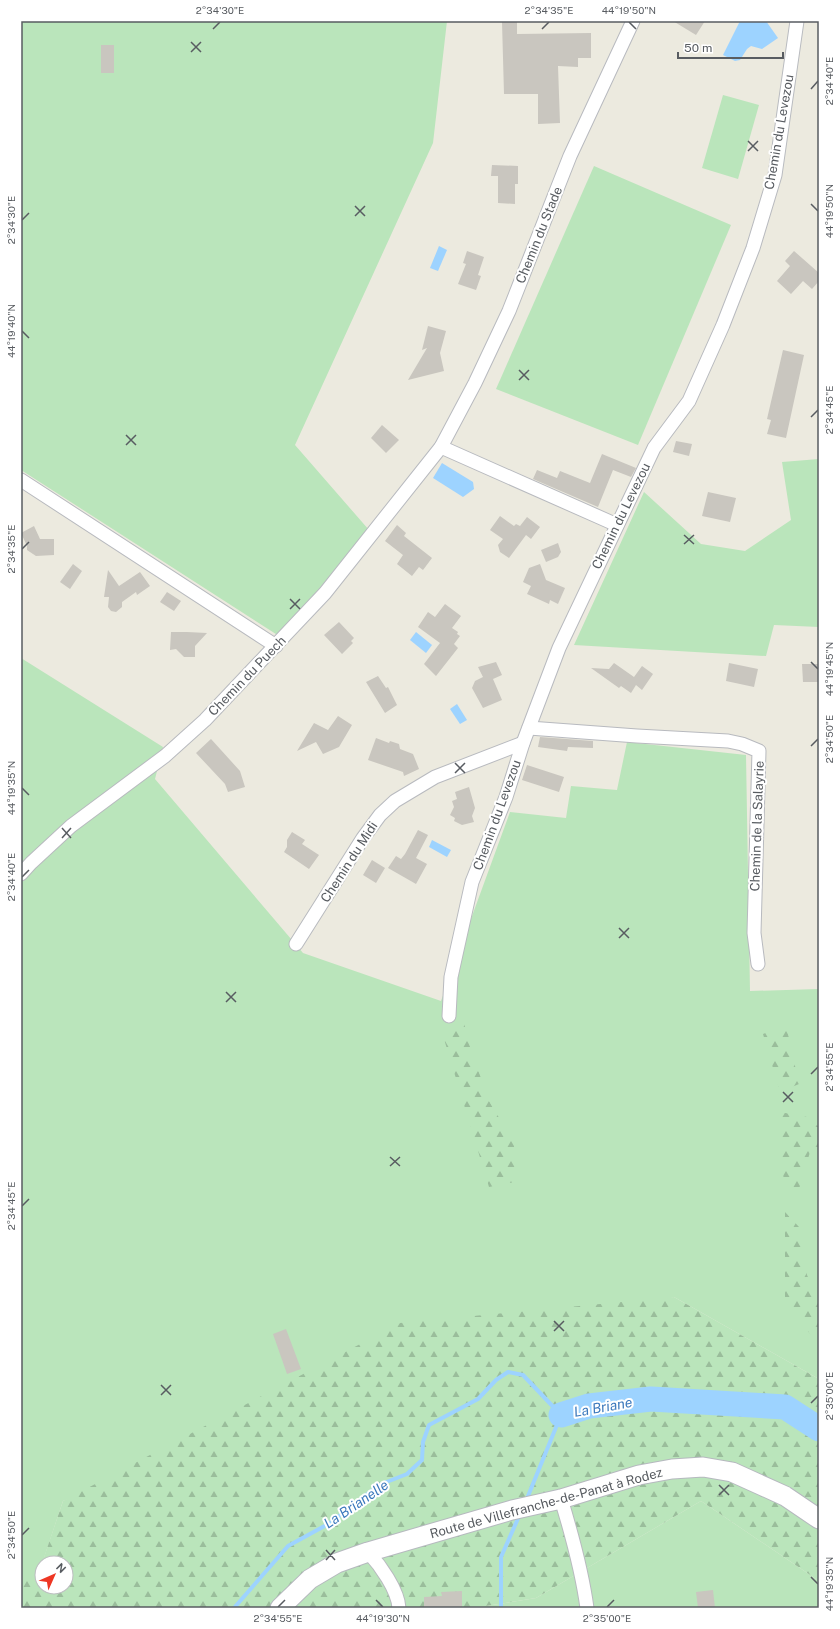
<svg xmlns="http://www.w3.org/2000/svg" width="840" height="1629" font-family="'Public Sans',sans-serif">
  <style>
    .grass { fill: #bae5bb }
    .forest { fill: url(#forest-firs); fill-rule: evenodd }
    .water { fill: #9dd3ff }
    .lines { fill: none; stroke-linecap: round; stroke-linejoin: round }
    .stream { stroke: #9dd3ff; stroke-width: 4 }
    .river { stroke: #9dd3ff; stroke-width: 25 }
    .building { fill: #c9c6bf }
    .minor-casing { stroke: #b8babf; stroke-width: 15 }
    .secondary-casing { stroke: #b6b9bf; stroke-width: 21 }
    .minor { stroke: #fff; stroke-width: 13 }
    .secondary { stroke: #fff; stroke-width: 19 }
    .ticks { fill: none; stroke: #585c61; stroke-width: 1.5 }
    .labels { text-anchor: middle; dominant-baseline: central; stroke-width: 4; stroke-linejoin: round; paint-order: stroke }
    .street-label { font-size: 13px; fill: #585c61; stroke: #fff }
    .water-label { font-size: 14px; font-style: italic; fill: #3b78bc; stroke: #fff }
    .neatline { fill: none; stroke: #585c61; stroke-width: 1.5 }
    .ticks-label { font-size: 10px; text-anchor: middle; fill: #585c61 }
  </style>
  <defs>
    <pattern id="forest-firs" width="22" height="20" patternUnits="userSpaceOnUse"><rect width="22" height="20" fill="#bae5bb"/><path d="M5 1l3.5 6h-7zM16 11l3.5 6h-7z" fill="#9abd9b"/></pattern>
  </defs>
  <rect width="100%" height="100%" fill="#eceadf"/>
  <!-- grass -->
  <g class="grass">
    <polygon points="21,21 447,21 433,143 295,445 369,530 279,636 21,470"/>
    <polygon points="723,95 759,105 738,179 702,168"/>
    <polygon points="594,166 731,225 638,445 496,389"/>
    <polygon points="819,459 819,627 774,625 766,656 574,645 644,492 701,544 745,551 791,520 782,462"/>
    <polygon points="21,658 163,747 155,779 303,953 441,1001 510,812 566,818 571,786 617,790 627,742 746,755 750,991 819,989 819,1379 674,1297 63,1501 37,1579 21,1579"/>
    <polygon points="701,1501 819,1581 819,1608 473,1608 536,1598"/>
  </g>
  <!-- forest -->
  <g class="forest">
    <polygon points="463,1019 470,1047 489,1101 514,1143 515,1182 489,1187 444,1039"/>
    <polygon points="786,1025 799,1084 780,1092 763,1034"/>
    <polygon points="780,1112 807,1117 819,1127 819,1147 810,1152 799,1189 785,1184 780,1161"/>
    <polygon points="785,1212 799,1227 807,1275 819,1301 819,1344 785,1305"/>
    <path d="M674,1297L819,1379V1581L701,1501L536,1598L473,1608H21V1579L37,1578L63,1501L400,1323ZM42,1563H66V1587H42Z"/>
  </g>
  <!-- water -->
  <g class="water">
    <polygon points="740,21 766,21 778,38 762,49 751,46 747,49 740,60 735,61 723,55"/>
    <polygon points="439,246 447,250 438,271 430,268"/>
    <polygon points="442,463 473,482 474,489 463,497 433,478"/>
    <polygon points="416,632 432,645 426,653 410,640"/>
    <polygon points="457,704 467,720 460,724 450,709"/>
    <polygon points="432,840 451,850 447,857 429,847"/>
  </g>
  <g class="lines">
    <!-- stream -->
    <g class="stream">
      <polyline points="234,1608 288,1546 330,1523 379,1485 407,1474 422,1460 423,1442 429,1425 478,1399 496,1380 508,1372 523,1375 561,1415 526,1501"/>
      <polyline points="501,1608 501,1557 520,1514"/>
    </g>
    <!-- river -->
    <polyline class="river" points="561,1415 589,1406 651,1399 785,1407 819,1429"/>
  </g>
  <!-- building -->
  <g class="building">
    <polygon points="673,21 705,21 696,35"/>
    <polygon points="502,22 517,22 517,34 591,33 591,58 578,58 578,67 558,66 560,123 538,124 538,94 504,94"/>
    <rect x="101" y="45" width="13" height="28"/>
    <polygon points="492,165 518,166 518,184 515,184 515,204 498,203 498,176 491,176"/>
    <polygon points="467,251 484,257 478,275 481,276 476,290 458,284 466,264 463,263"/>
    <polygon points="794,251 819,273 819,281 812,289 803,281 791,294 777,281 790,266 785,261"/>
    <polygon points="428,326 446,331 440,353 444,371 408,380 427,348 422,350"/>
    <polygon points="783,350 804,355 786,438 767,434 771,420 767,419"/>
    <polygon points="382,425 399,440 386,453 371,438"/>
    <polygon points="676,441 692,444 689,456 673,452"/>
    <polygon points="602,454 636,468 631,477 613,470 598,507 533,479 537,470 557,478 560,471 590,483"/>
    <polygon points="708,492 736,498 730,522 702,516"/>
    <polygon points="500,516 514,526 516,524 520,526 527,517 540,527 531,539 526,535 509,558 500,552 498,545 503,539 490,530"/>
    <polygon points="397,525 406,533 404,536 432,558 423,570 419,567 412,576 397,564 403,555 385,541"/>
    <polygon points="34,526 40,539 54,539 54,555 36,556 27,550 27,546 21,533"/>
    <polygon points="558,543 561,552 558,557 546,562 541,550"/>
    <polygon points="73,564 82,571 70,589 60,582"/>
    <polygon points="540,564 546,580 565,588 558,604 550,600 549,604 527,594 531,586 523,582 529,568"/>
    <polygon points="108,570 119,586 140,572 150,586 137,595 136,592 122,602 122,607 116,612 111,611 108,607 109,597 104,597"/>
    <polygon points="167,592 181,601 174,611 160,602"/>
    <polygon points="445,604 461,616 452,628 458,632 457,634 460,636 454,644 458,648 436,676 424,664 440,643 418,627 428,612 435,617"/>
    <polygon points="339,622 354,638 351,641 353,643 342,654 324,635"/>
    <polygon points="171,632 187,632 207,633 195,646 195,657 184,657 176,649 170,650"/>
    <polygon points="496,662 502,675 493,679 502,700 483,708 472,688 475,681 483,677 478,667"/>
    <polygon points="614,663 634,677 642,666 653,674 642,690 636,685 631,693 621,686 619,688 591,668 609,669"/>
    <polygon points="729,663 758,669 754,687 726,681"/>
    <polygon points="802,664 819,664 819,682 803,682"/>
    <polygon points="378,676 386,688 388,687 397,705 385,713 366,682"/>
    <polygon points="338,716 352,725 339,747 323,754 316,742 297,751 314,723 328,730"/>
    <polygon points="540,737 593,741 593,748 568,747 567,751 538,747"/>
    <polygon points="376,738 389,743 390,741 399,744 400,749 413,754 419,769 404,776 403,772 368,760"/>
    <polygon points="211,739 240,771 245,787 228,792 225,784 196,753"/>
    <polygon points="527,765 564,777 559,792 522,780"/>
    <polygon points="469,787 475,808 472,816 474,822 462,825 454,821 455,818 450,815 454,807 452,801 457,799 455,792"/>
    <polygon points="418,830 428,835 416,858 427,864 416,884 388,868 396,856 401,859 405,854"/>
    <polygon points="292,832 305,840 302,844 319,855 309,869 284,852 287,847 287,840"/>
    <polygon points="372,860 385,868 376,883 363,875"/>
    <polygon points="286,1329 301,1369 287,1374 273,1334"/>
    <polygon points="713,1590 715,1608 698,1608 696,1592"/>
    <polygon points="462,1591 462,1608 424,1608 424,1597 442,1596 441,1592"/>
  </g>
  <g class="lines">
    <!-- minor casing -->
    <g class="minor-casing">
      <g id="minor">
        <polyline points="441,447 617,525"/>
        <polyline points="21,480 276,646"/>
        <polyline points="529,728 637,736 728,741 742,744 759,751 754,933 758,964"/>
        <polyline points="21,874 31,863 71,826 165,756 205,720 325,593 441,447 475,383 509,311 570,156 633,21"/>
        <polyline points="296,944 363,838 380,815 395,801 435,777 523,743"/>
        <polyline points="449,1016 451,977 472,882 506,797 523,743 559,648 654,448 689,401 723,325 753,248 775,175 797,21"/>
        <path d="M561,1499C572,1535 582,1571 587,1608"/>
        <path d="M368,1552C380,1565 398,1590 399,1608"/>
      </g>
    </g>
    <!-- secondary casing -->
    <g class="secondary-casing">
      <polyline id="secondary" points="280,1608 310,1579 337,1563 368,1552 512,1510 561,1499 639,1475 672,1469 703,1467 732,1472 785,1496 819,1519"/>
    </g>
    <!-- minor -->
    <use href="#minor" class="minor"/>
    <!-- secondary -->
    <use href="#secondary" class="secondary"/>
  </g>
  <!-- ticks -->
  <path class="ticks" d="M629,22L636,29M213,29L220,22M542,29L549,22M191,42L201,52M191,52L201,42M811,89L818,81M748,141L758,151M748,151L758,141M811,204L818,211M355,206L365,216M355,216L365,206M22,220L29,213M22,331L29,338M519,370L529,380M519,380L529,370M811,417L818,410M126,435L136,445M126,445L136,435M684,535L694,544M684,544L694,535M22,549L29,542M290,599L300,609M290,609L300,599M811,662L818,669M811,746L818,739M455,763L465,773M455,773L465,763M22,788L29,795M62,828L71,838M62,838L71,828M22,877L29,870M619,928L629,938M619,938L629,928M226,992L236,1002M226,1002L236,992M811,1074L818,1067M783,1092L793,1102M783,1102L793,1092M390,1157L400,1166M390,1166L400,1157M22,1206L29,1199M554,1321L564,1331M554,1331L564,1321M161,1385L171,1395M161,1395L171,1385M811,1403L818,1396M719,1485L729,1495M719,1495L729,1485M22,1535L29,1528M326,1550L335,1560M326,1560L335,1550M811,1577L818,1584M376,1600L383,1607M278,1607L285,1600M607,1607L614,1600"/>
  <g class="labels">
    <!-- street labels -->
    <g class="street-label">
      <text transform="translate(779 132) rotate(-80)">Chemin du Levezou</text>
      <text transform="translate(539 235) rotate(-68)">Chemin du Stade</text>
      <text transform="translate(621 516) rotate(-64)">Chemin du Levezou</text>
      <text transform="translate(247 676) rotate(-46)">Chemin du Puech</text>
      <text transform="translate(497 815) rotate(-70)">Chemin du Levezou</text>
      <text transform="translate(757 826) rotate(-88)">Chemin de la Salayrie</text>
      <text transform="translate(349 862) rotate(-57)">Chemin du Midi</text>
      <text transform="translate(546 1503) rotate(-15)">Route de Villefranche-de-Panat à Rodez</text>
    </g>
    <!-- water labels -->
    <g class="water-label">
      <text transform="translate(603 1407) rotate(-10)">La Briane</text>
      <text transform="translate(356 1504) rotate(-34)">La Brianelle</text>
    </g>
  </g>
  <!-- border -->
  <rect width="840" height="1629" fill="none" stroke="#ffffff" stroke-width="44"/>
  <!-- north arrow -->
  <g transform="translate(54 1575) rotate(45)"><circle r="19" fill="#ffffff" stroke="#bcbec0"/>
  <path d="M0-3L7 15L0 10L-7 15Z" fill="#ee3724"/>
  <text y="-6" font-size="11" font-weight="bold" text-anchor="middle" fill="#585c61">N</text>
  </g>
  <!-- scale -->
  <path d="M678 52v6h105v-6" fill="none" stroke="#585c61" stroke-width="2"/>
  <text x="684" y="52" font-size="12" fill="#585c61" stroke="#ffffff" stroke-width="3" paint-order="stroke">50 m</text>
  <rect x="22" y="22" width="796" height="1585" class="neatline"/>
  <g class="ticks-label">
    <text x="220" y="14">2°34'30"E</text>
    <text x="549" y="14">2°34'35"E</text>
    <text x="629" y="14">44°19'50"N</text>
    <text transform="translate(829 81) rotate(-90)" y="4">2°34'40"E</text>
    <text transform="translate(829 211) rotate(-90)" y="4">44°19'50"N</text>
    <text transform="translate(11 220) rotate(-90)" y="4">2°34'30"E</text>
    <text transform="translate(11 331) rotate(-90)" y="4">44°19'40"N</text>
    <text transform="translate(829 410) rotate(-90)" y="4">2°34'45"E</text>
    <text transform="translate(11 549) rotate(-90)" y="4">2°34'35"E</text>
    <text transform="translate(829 669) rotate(-90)" y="4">44°19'45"N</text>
    <text transform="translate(829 739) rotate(-90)" y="4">2°34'50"E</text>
    <text transform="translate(11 788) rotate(-90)" y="4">44°19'35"N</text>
    <text transform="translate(11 877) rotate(-90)" y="4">2°34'40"E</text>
    <text transform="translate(829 1067) rotate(-90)" y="4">2°34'55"E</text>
    <text transform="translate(11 1206) rotate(-90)" y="4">2°34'45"E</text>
    <text transform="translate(829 1396) rotate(-90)" y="4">2°35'00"E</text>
    <text transform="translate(11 1535) rotate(-90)" y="4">2°34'50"E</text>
    <text transform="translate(829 1584) rotate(-90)" y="4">44°19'35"N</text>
    <text x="278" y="1622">2°34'55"E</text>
    <text x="383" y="1622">44°19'30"N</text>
    <text x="607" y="1622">2°35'00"E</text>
  </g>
</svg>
